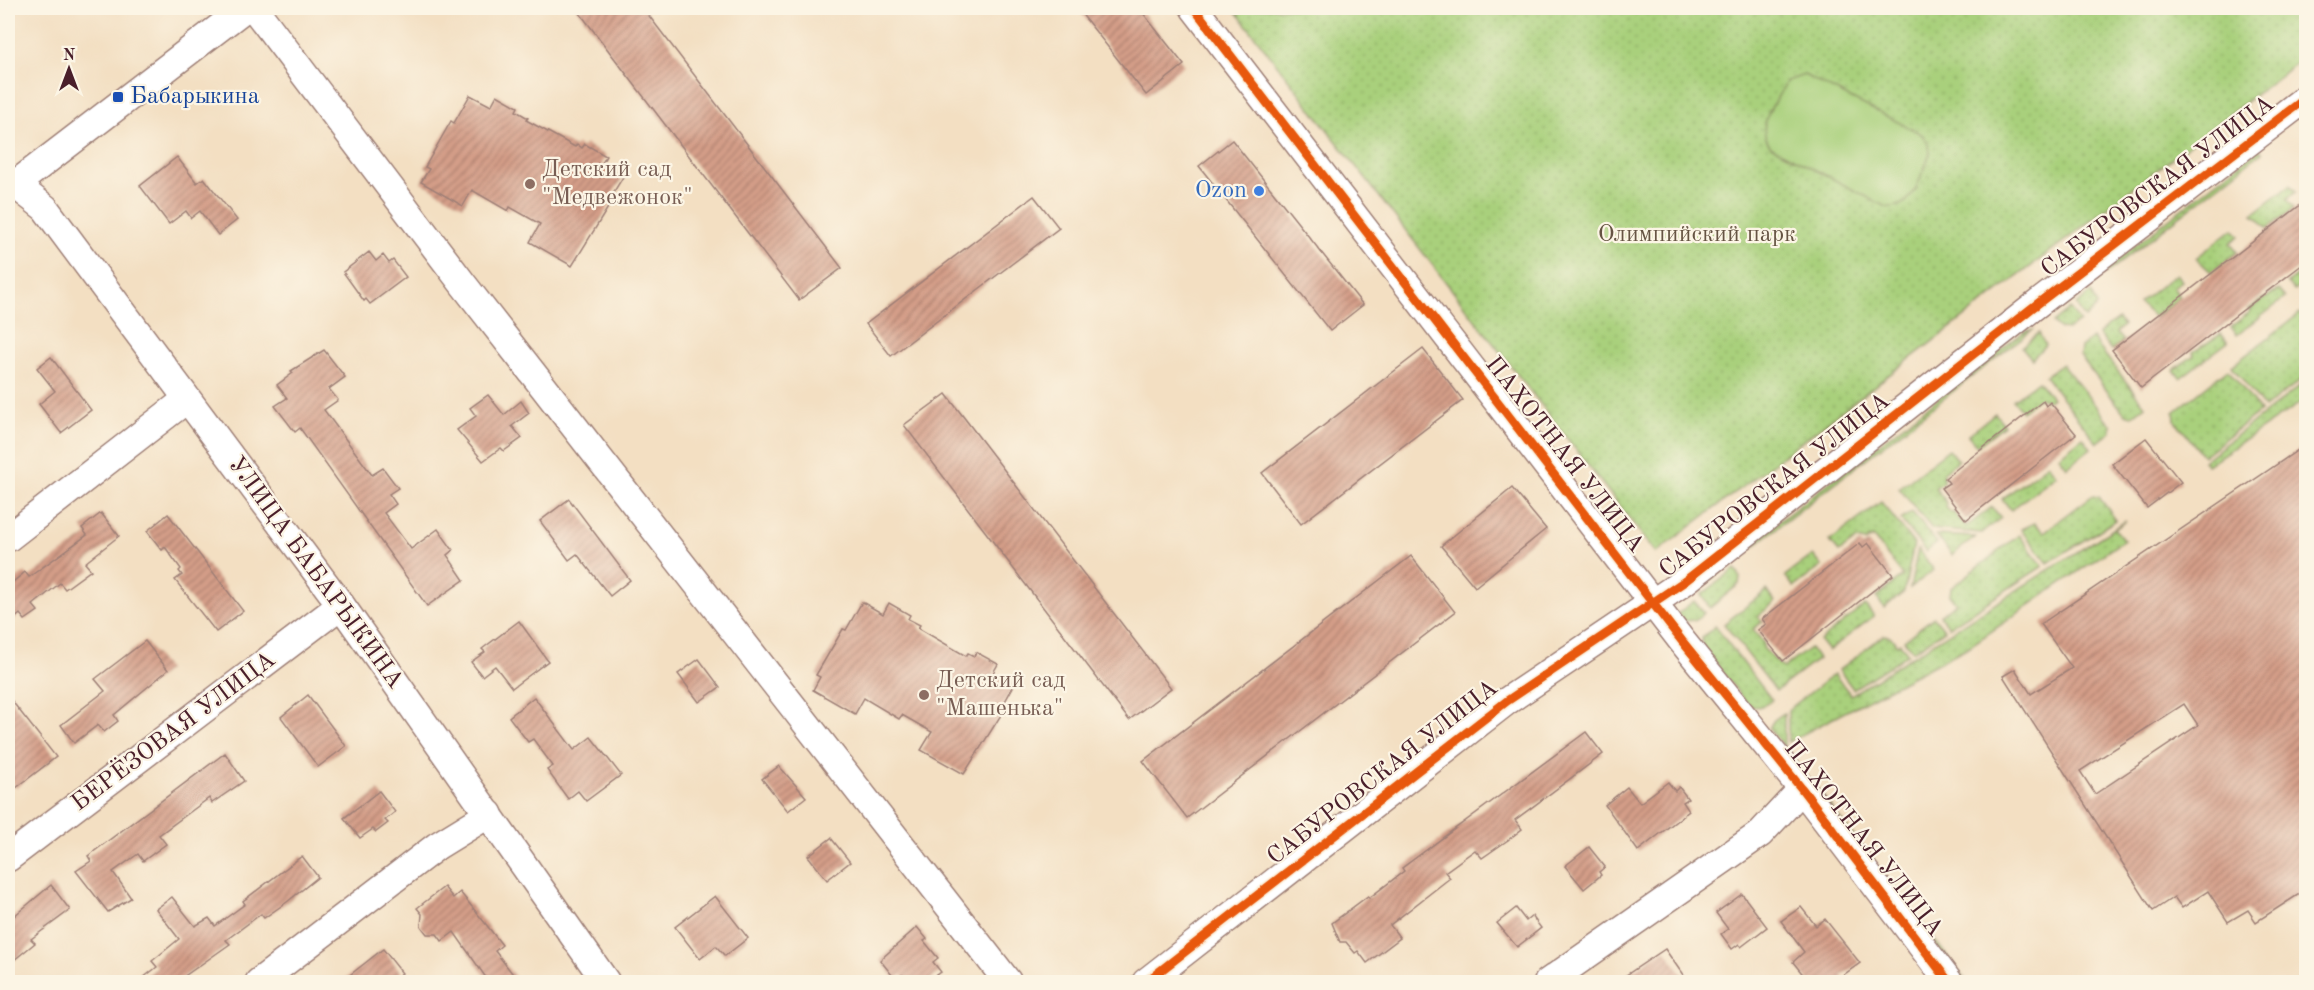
<svg xmlns="http://www.w3.org/2000/svg" width="2314" height="990" font-family="'Old Standard TT',serif">
  <style>
    .grass { fill: url(#grass-dots); stroke: #7a7853; stroke-width: 1.5 }
    .pitch { fill: #a9d07b; stroke: #7a7853; stroke-width: 1.5 }
    .building { fill: url(#building-hatch); fill-rule: evenodd }
    .lines { fill: none; stroke-linecap: round; stroke-linejoin: round }
    .minor-casing { stroke: #9e7f76; stroke-width: 30 }
    .minor { stroke: #fff; stroke-width: 27 }
    .cycleway-casing { stroke: #fcf5e5; stroke-width: 13 }
    .cycleway { stroke: #e8590c; stroke-width: 9 }
    .transit-dot { fill: #1a4fb4; stroke: #fcf5e5; stroke-width: 2 }
    .education-dot { fill: #8d6e63; stroke: #fcf5e5; stroke-width: 2 }
    .shop-dot { fill: #3f7fe0; stroke: #fcf5e5; stroke-width: 2 }
    .labels { text-anchor: middle; dominant-baseline: central; stroke-width: 4.5; stroke-linejoin: round; paint-order: stroke }
    .transit-label { font-size: 24px; fill: #164399; stroke: #fcf5e5; text-anchor: start }
    .education-label { font-size: 24px; fill: #785e54; stroke: #fcf5e5; text-anchor: start }
    .street-label { font-size: 24px; fill: #4a1f2b; stroke: #fcf5e5 }
    .shop-label { font-size: 24px; fill: #366cbe; stroke: #fcf5e5; text-anchor: end }
    .park-label { font-size: 24px; fill: #665443; stroke: #fcf5e5 }
  </style>
  <defs>
    <pattern id="grass-dots" width="8" height="8" patternUnits="userSpaceOnUse" patternTransform="scale(1.5)"><rect width="8" height="8" fill="#a9d07b"/><path d="M2 2h.1M6 6h.1" fill="none" stroke="#93b26a" stroke-width="1.8" stroke-linecap="round"/></pattern>
    <pattern id="building-hatch" width="6" height="6" patternUnits="userSpaceOnUse" patternTransform="scale(1.5)"><rect width="6" height="6" fill="#d49e88"/><path d="M-1 1l2-2M0 6l6-6M5 7l2-2" fill="none" stroke="#ae806f"/></pattern>
  </defs>
  <rect width="100%" height="100%" fill="#fcf5e5"/>
  <filter id="ink" filterUnits="userSpaceOnUse"><feTurbulence type="fractalNoise" baseFrequency=".0167" numOctaves="2"/><feDisplacementMap in="SourceGraphic" scale="12" xChannelSelector="R" yChannelSelector="G"/><feConvolveMatrix kernelMatrix="1 2 1 2 8 2 1 2 1" color-interpolation-filters="sRGB"/></filter>
  <filter id="wash" filterUnits="userSpaceOnUse"><feTurbulence type="fractalNoise" baseFrequency=".008" numOctaves="4" result="noise"/><feDisplacementMap in="SourceGraphic" scale="24" xChannelSelector="R" yChannelSelector="G"/><feGaussianBlur stdDeviation="1.35" result="paint"/><feColorMatrix in="noise" values="0 0 0 0 0 0 0 0 0 0 0 0 0 0 0 0 0 1.4 0 .05"/><feComposite in="paint" operator="in"/></filter>
  <g filter="url(#wash)">
    <rect width="100%" height="100%" fill="#f3dfc2"/>
    <!-- grass -->
    <g class="grass">
      <polygon points="1233,8 2306,8 2306,56 1656,553"/>
      <polygon points="2259,149 2262,152 2104,275 2101,272"/>
      <polygon points="2290,185 2296,192 2287,199 2294,208 2268,228 2253,214"/>
      <polygon points="2233,229 2239,236 2230,243 2237,252 2211,272 2196,258"/>
      <polygon points="2306,269 2306,281 2294,291 2288,283"/>
      <polygon points="2176,274 2182,281 2173,287 2180,297 2154,317 2139,303"/>
      <polygon points="2096,276 2098,279 2053,315 2055,307"/>
      <polygon points="2278,290 2285,298 2237,335 2231,327 2251,311 2249,309"/>
      <polygon points="2091,293 2097,306 2085,318 2076,305"/>
      <polygon points="2070,309 2080,322 2067,330 2059,329 2053,323"/>
      <polygon points="2300,313 2306,321 2306,376 2264,408 2232,366"/>
      <polygon points="2118,319 2123,326 2116,332 2123,341 2111,350 2098,334"/>
      <polygon points="2032,330 1697,590 1694,587 2025,331"/>
      <polygon points="2039,333 2045,345 2032,359 2022,347"/>
      <polygon points="2221,334 2228,342 2180,378 2174,370 2194,355 2193,352"/>
      <polygon points="2092,338 2145,406 2132,416 2125,414 2080,356 2081,347"/>
      <polygon points="2062,364 2111,425 2111,432 2097,443 2045,376"/>
      <polygon points="2228,369 2260,411 2203,456 2175,420 2174,412"/>
      <polygon points="2038,381 2052,398 2048,401 2039,398 2022,411 2013,400"/>
      <polygon points="2306,381 2306,399 2207,465 2203,461"/>
      <polygon points="1995,413 2004,425 1977,446 1968,435"/>
      <polygon points="2083,437 2091,448 2067,467 2059,456"/>
      <polygon points="1949,449 1958,460 1943,473 1943,482 1935,488 1947,503 1946,507 1950,512 1954,513 1966,527 1992,507 2001,518 1982,533 1932,529 1899,488"/>
      <polygon points="2048,464 2056,475 2011,510 2002,499"/>
      <polygon points="2092,496 2099,497 2116,520 2048,563 2021,529 2034,523 2044,532"/>
      <polygon points="1881,502 1914,544 1904,592 1884,608 1876,597 1903,576 1873,537 1865,542 1856,540 1839,552 1830,541"/>
      <polygon points="1912,512 1937,543 1926,552 1901,520"/>
      <polygon points="2126,521 2115,529 2124,540 1970,646 1788,742 1788,710 1834,674 1851,695"/>
      <polygon points="1936,535 1976,537 1952,555"/>
      <polygon points="2019,535 2043,566 1949,627 1940,615 1956,603 1950,595 1951,588"/>
      <polygon points="1918,549 1934,570 1910,588"/>
      <polygon points="1813,555 1822,566 1794,587 1785,576"/>
      <polygon points="1735,569 1740,577 1739,584 1710,608 1701,595"/>
      <polygon points="1767,590 1775,602 1758,616 1762,622 1753,629 1764,644 1763,648 1783,668 1810,648 1818,659 1776,691 1724,624"/>
      <polygon points="1694,601 1704,613 1695,620 1683,621 1677,614"/>
      <polygon points="1865,605 1874,616 1828,651 1820,641"/>
      <polygon points="1934,617 1945,630 1913,651 1904,640"/>
      <path d="M1715,626L1772,700C1763,707 1757,709 1747,704L1702,646V638Z"/>
      <polygon points="1884,635 1890,636 1897,645 1900,643 1908,654 1853,689 1839,670"/>
      <polygon points="1784,713 1784,746 1967,982 1962,982 1769,728 1774,720"/>
    </g>
    <!-- pitch -->
    <path class="pitch" d="M1804,75L1920,133C1927,140 1930,144 1930,154C1920,176 1915,210 1886,207L1772,147C1752,127 1776,102 1787,81Z"/>
    <g id="blocks">
      <!-- building -->
      <g class="building">
        <polygon points="576,8 643,8 842,268 799,300"/>
        <polygon points="1077,8 1139,8 1184,65 1146,95"/>
        <polygon points="470,95 491,106 497,95 518,107 516,111 528,118 526,120 575,147 577,144 582,148 585,144 606,156 601,165 623,177 610,198 613,200 609,206 572,266 530,242 540,224 510,207 508,211 472,190 463,206 421,182 429,169 425,167 451,121 454,123"/>
        <polygon points="1232,140 1363,305 1330,331 1199,166"/>
        <polygon points="177,157 197,183 204,178 237,220 218,235 200,211 191,218 186,211 169,224 140,186"/>
        <polygon points="1034,196 1059,228 891,356 866,324"/>
        <polygon points="2307,200 2307,261 2141,388 2112,350"/>
        <polygon points="369,252 376,261 383,255 389,263 393,260 406,277 370,304 366,299 364,301 343,272"/>
        <polygon points="1423,349 1463,400 1301,524 1262,473"/>
        <polygon points="324,350 345,377 329,389 338,400 324,410 372,475 383,468 398,488 389,494 396,504 384,513 411,549 438,529 453,550 447,555 464,580 427,606 300,428 295,432 275,406 287,398 277,385 293,373 291,371"/>
        <polygon points="51,357 91,410 61,433 39,404 55,391 37,368"/>
        <polygon points="946,394 1171,688 1129,720 904,425"/>
        <polygon points="488,395 504,415 521,401 529,413 512,426 522,438 504,451 501,448 483,461 457,430 476,416 470,408"/>
        <polygon points="2043,401 2046,406 2050,402 2076,434 1966,520 1941,488 1949,483 1945,478"/>
        <polygon points="2146,438 2181,482 2147,508 2112,464"/>
        <path d="M2307,444V889L2256,922L2248,910L2228,922L2208,891L2182,908L2174,897L2153,911L2003,676L2015,669L2031,694L2072,668L2041,624ZM2184,704L2198,725L2095,794L2080,771Z"/>
        <polygon points="1512,488 1546,529 1475,587 1441,546"/>
        <polygon points="569,499 630,580 610,596 577,554 569,560 540,521"/>
        <polygon points="101,513 119,536 85,563 91,570 65,589 60,583 33,605 38,611 25,620 20,614 13,620 8,613 8,586 25,572 29,577 87,535 82,528"/>
        <polygon points="168,514 243,611 216,632 175,580 182,575 179,571 181,569 165,547 162,550 147,531"/>
        <polygon points="1860,543 1863,547 1868,543 1893,575 1783,661 1758,630 1766,624 1762,619"/>
        <polygon points="1411,556 1455,612 1187,818 1143,761"/>
        <polygon points="862,602 883,614 889,603 910,615 908,619 920,625 918,628 966,656 968,653 974,656 976,652 998,664 993,673 1014,685 1002,707 1004,708 1001,715 964,774 921,750 932,732 902,715 899,719 864,698 855,714 813,690 820,677 816,675 843,629 846,630"/>
        <polygon points="519,621 548,661 512,688 495,666 482,676 471,662 485,652 482,649"/>
        <polygon points="145,641 168,670 114,715 118,721 104,732 98,725 74,743 61,725 105,691 95,679"/>
        <polygon points="699,659 720,687 699,702 678,674"/>
        <polygon points="308,695 346,746 318,767 281,717"/>
        <polygon points="8,696 56,757 16,788 8,776"/>
        <polygon points="534,697 574,750 591,737 621,775 586,801 578,791 568,799 547,770 553,766 533,739 528,742 509,717"/>
        <polygon points="1586,732 1603,754 1515,820 1522,829 1508,840 1482,858 1475,850 1445,872 1450,878 1390,925 1400,938 1367,963 1358,951 1355,953 1346,942 1340,942 1332,923 1368,896 1369,898 1404,871 1402,868"/>
        <polygon points="225,753 244,781 212,803 209,798 159,835 166,844 143,861 138,854 113,872 131,898 108,912 76,871 91,861 88,856"/>
        <polygon points="779,766 806,797 788,811 762,779"/>
        <polygon points="1668,782 1675,791 1679,787 1688,799 1683,802 1689,811 1638,851 1605,805 1627,787 1640,803"/>
        <polygon points="379,791 395,812 385,820 388,823 376,832 373,829 360,838 344,818"/>
        <polygon points="831,838 850,862 827,880 808,856"/>
        <polygon points="1589,847 1605,867 1599,872 1601,875 1584,889 1565,866"/>
        <polygon points="302,856 318,877 287,902 264,918 261,914 226,940 230,944 176,982 138,982 157,967 152,961 179,939 156,909 172,897 195,926 209,918 215,926 245,904 243,901"/>
        <polygon points="51,885 70,910 31,939 35,943 8,965 8,921"/>
        <polygon points="444,887 453,898 460,892 485,923 502,945 495,951 519,982 489,982 454,932 442,941 437,934 427,934 421,926 422,914 417,908"/>
        <polygon points="1742,894 1767,927 1741,947 1739,944 1732,949 1721,934 1728,929 1716,913"/>
        <polygon points="715,896 748,938 725,956 716,946 700,959 675,927"/>
        <polygon points="1801,907 1816,926 1825,919 1860,963 1842,976 1847,982 1809,982 1793,962 1804,952 1781,921"/>
        <polygon points="1516,908 1526,921 1532,916 1541,928 1517,947 1497,923"/>
        <polygon points="917,927 927,939 924,941 938,958 933,962 941,972 927,982 908,982 902,975 896,980 880,960"/>
        <polygon points="383,949 402,973 390,982 341,982"/>
        <polygon points="1665,949 1688,982 1616,982"/>
      </g>
    </g>
  </g>
  <g filter="url(#ink)">
    <use href="#blocks" fill-opacity="0" stroke="#9e7f76" stroke-width="1.5"/>
    <g class="lines">
      <!-- minor casing -->
      <g class="minor-casing">
        <g id="minor">
          <polyline points="254,8 463,284 1008,982"/>
          <polyline points="1194,8 1682,641 1802,789 1949,982"/>
          <polyline points="8,179 45,208 341,605 606,982"/>
          <polyline points="8,190 245,8"/>
          <polyline points="8,538 187,399"/>
          <polyline points="8,858 341,605"/>
          <polyline points="259,982 437,846 489,814"/>
          <polyline points="1146,982 1507,701 1685,581 2032,308 2306,98"/>
          <polyline points="1548,982 1760,834 1802,789"/>
        </g>
      </g>
      <!-- minor -->
      <use href="#minor" class="minor"/>
      <!-- cycleway casing -->
      <g class="cycleway-casing">
        <g id="cycleway">
          <polyline points="1194,8 1682,641 1802,789 1949,982"/>
          <polyline points="1146,982 1507,701 1685,581 2032,308 2306,98"/>
        </g>
      </g>
      <!-- cycleway -->
      <use href="#cycleway" class="cycleway"/>
    </g>
  </g>
  <!-- markers -->
  <rect class="transit-dot" x="112" y="91" width="12" height="12" rx="3"/>
  <g class="education-dot">
    <circle cx="530" cy="184" r="6"/>
    <circle cx="924" cy="695" r="6"/>
  </g>
  <circle class="shop-dot" cx="1259" cy="191" r="6"/>
  <g class="labels">
    <!-- transit labels -->
    <g class="transit-label">
      <text x="130" y="97">Бабарыкина</text>
    </g>
    <!-- education labels -->
    <g class="education-label">
      <text x="542" y="170">Детский сад<tspan x="542" dy="28">"Медвежонок"</tspan></text>
      <text x="936" y="681">Детский сад<tspan x="936" dy="28">"Машенька"</tspan></text>
    </g>
    <!-- street labels -->
    <g class="street-label">
      <text transform="translate(2158 187) rotate(-37)">САБУРОВСКАЯ УЛИЦА</text>
      <text transform="translate(1564 455) rotate(52)">ПАХОТНАЯ УЛИЦА</text>
      <text transform="translate(1775 486) rotate(-38)">САБУРОВСКАЯ УЛИЦА</text>
      <text transform="translate(315 573) rotate(54)">УЛИЦА БАБАРЫКИНА</text>
      <text transform="translate(174 732) rotate(-37)">БЕРЁЗОВАЯ УЛИЦА</text>
      <text transform="translate(1383 773) rotate(-38)">САБУРОВСКАЯ УЛИЦА</text>
      <text transform="translate(1863 839) rotate(52)">ПАХОТНАЯ УЛИЦА</text>
    </g>
    <!-- shop labels -->
    <g class="shop-label">
      <text x="1247" y="191">Ozon</text>
    </g>
    <!-- park labels -->
    <g class="park-label">
      <text x="1697" y="235">Олимпийский парк</text>
    </g>
  </g>
  <!-- margin -->
  <rect width="2314" height="990" fill="none" stroke="#fcf5e5" stroke-width="30"/>
  <!-- north arrow -->
  <g transform="translate(69 69)" stroke="#fcf5e5" stroke-width="4.5" paint-order="stroke">
  <path d="M0-4.5L10 22L0 15L-10 22Z" fill="#4a1f2b"/>
  <text y="-9" font-size="16" font-weight="bold" text-anchor="middle" fill="#4a1f2b">N</text>
  </g>
</svg>
